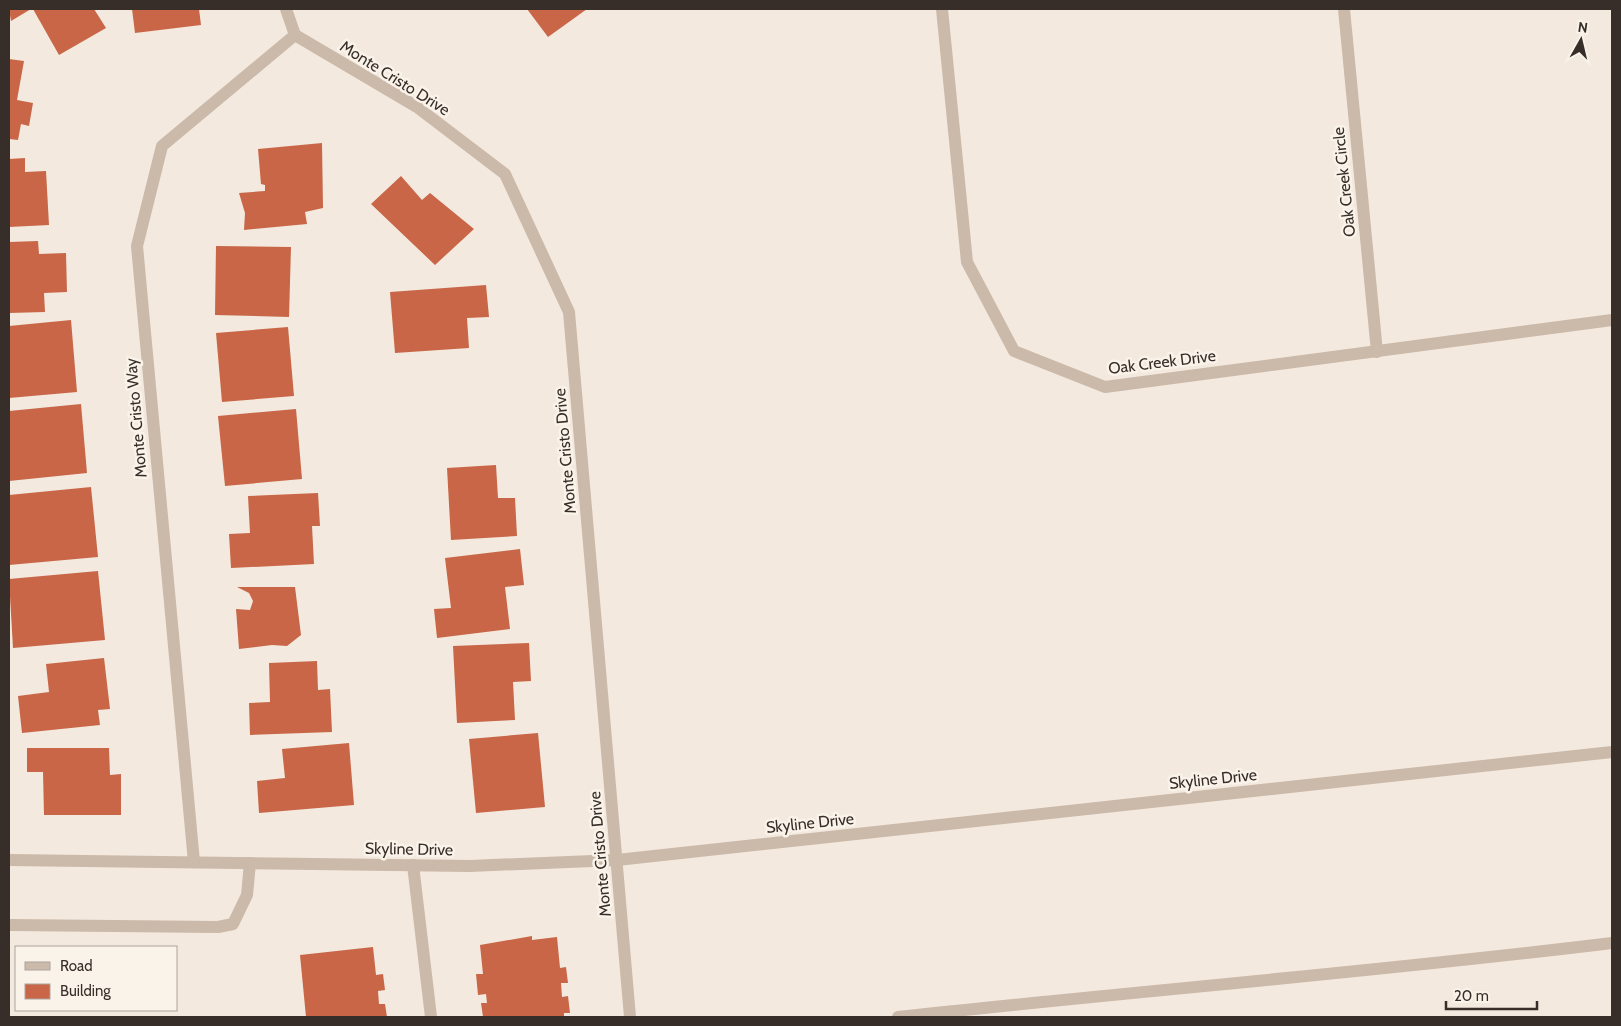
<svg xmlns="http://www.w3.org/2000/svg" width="1621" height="1026" font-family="Cabin,sans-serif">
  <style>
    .building { fill: #c86647 }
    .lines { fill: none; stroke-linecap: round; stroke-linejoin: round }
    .lane { stroke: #cbb9a9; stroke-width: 12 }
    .street { stroke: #cbb9a9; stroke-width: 12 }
    .labels { text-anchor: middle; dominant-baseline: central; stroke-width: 5; stroke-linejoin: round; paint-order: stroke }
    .street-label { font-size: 16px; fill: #382e29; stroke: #faf3ea }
  </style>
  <rect width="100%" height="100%" fill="#f3e9de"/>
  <!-- building -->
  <g class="building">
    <polygon points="9,9 31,9 11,21"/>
    <polygon points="33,9 94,9 106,28 59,55"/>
    <polygon points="132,9 199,9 201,25 135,33"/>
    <polygon points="527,9 587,9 548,37"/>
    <polygon points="9,59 24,61 17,100 33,103 29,126 21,124 18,140 9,139"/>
    <polygon points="322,143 323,208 305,212 307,224 244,230 245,213 239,193 265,191 265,185 261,184 258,149"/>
    <polygon points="25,158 25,172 46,171 49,225 9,227 9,159"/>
    <polygon points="401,176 422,200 430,193 474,229 435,265 371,204"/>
    <polygon points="38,241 39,254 66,253 67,292 44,293 45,312 9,313 9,242"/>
    <polygon points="216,246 291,247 289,317 215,315"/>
    <polygon points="486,285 489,317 467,318 469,348 395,353 390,292"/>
    <polygon points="71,320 77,392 9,398 9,326"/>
    <polygon points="288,327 294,396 222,402 216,333"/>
    <polygon points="81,404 87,473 9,481 9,411"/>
    <polygon points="296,409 302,479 225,486 218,416"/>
    <polygon points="496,465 498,498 515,498 517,536 451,540 447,468"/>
    <polygon points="91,487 98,557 9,565 9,495"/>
    <polygon points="318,493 320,526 312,526 314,564 231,568 229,534 250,533 248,496"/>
    <polygon points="520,549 524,585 505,587 510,629 437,638 434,609 451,608 445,558"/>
    <polygon points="98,571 105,640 13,648 9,579"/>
    <polygon points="237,587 295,587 301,635 287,646 272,645 239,649 236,609 250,610 253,601 249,593"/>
    <polygon points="529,643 531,681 513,682 515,720 457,723 453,646"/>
    <polygon points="104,658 110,709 98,710 100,725 22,733 18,696 49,692 46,664"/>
    <polygon points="317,661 318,690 330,689 332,732 250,735 249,703 270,702 269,663"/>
    <polygon points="538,733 545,807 476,813 469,739"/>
    <polygon points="349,743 354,805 259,813 257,781 285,778 282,749"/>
    <polygon points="27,748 109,748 110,775 121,774 121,815 44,815 43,772 27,772"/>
    <polygon points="532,936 532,940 557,937 560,968 566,967 568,983 561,983 562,997 568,996 570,1013 564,1013 564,1017 483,1017 481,1003 487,1003 486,994 478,995 476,974 483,974 480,945"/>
    <polygon points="373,947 376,975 383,974 385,990 378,991 379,1004 385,1004 387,1017 306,1017 300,955"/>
  </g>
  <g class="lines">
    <!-- lane -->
    <g class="lane">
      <polyline points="413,865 431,1017"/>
      <polyline points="9,925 218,927 233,924 247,895 250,863"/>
      <path d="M898,1017C1136,991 1375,972 1612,943"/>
    </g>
    <!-- street -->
    <g class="street">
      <polyline points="286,9 295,35 417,107 505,174 569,312 630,1017"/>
      <polyline points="942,9 967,262 1014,351 1105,387 1612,320"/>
      <polyline points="1344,9 1377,352"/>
      <polyline points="9,860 470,866 617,860 1612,752"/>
      <polyline points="194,862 137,246 162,146 295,35"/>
    </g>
  </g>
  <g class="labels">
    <!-- street labels -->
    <g class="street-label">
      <text transform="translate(395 78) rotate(32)">Monte Cristo Drive</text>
      <text transform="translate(1344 182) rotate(-96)">Oak Creek Circle</text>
      <text transform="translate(1162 362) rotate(-7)">Oak Creek Drive</text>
      <text transform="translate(136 418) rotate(-95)">Monte Cristo Way</text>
      <text transform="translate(565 451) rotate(-95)">Monte Cristo Drive</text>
      <text transform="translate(1213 779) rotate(-6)">Skyline Drive</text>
      <text transform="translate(810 823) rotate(-6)">Skyline Drive</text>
      <text transform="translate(409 849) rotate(1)">Skyline Drive</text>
      <text transform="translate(600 854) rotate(-95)">Monte Cristo Drive</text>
    </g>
  </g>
  <!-- border -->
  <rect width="1621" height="1026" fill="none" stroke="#382e29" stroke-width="20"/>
  <!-- legend -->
  <rect x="15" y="946" width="162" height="65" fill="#faf3ea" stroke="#aca49d"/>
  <rect x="25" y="962" width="25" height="8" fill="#cbb9a9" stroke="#aca49d"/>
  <text x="60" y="971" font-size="15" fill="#382e29">Road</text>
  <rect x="25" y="984" width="25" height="15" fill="#c86647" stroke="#aca49d"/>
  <text x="60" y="996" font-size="15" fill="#382e29">Building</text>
  <!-- north arrow -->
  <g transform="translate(1581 40) rotate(8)" stroke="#faf3ea" stroke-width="4" paint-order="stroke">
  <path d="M0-4L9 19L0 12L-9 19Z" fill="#382e29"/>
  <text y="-8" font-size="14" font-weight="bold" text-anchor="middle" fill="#382e29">N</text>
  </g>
  <!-- scale -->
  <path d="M1446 1001v8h91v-8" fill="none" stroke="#382e29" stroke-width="2.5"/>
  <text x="1454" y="1001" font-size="15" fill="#382e29" stroke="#faf3ea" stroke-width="4" paint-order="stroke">20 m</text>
</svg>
